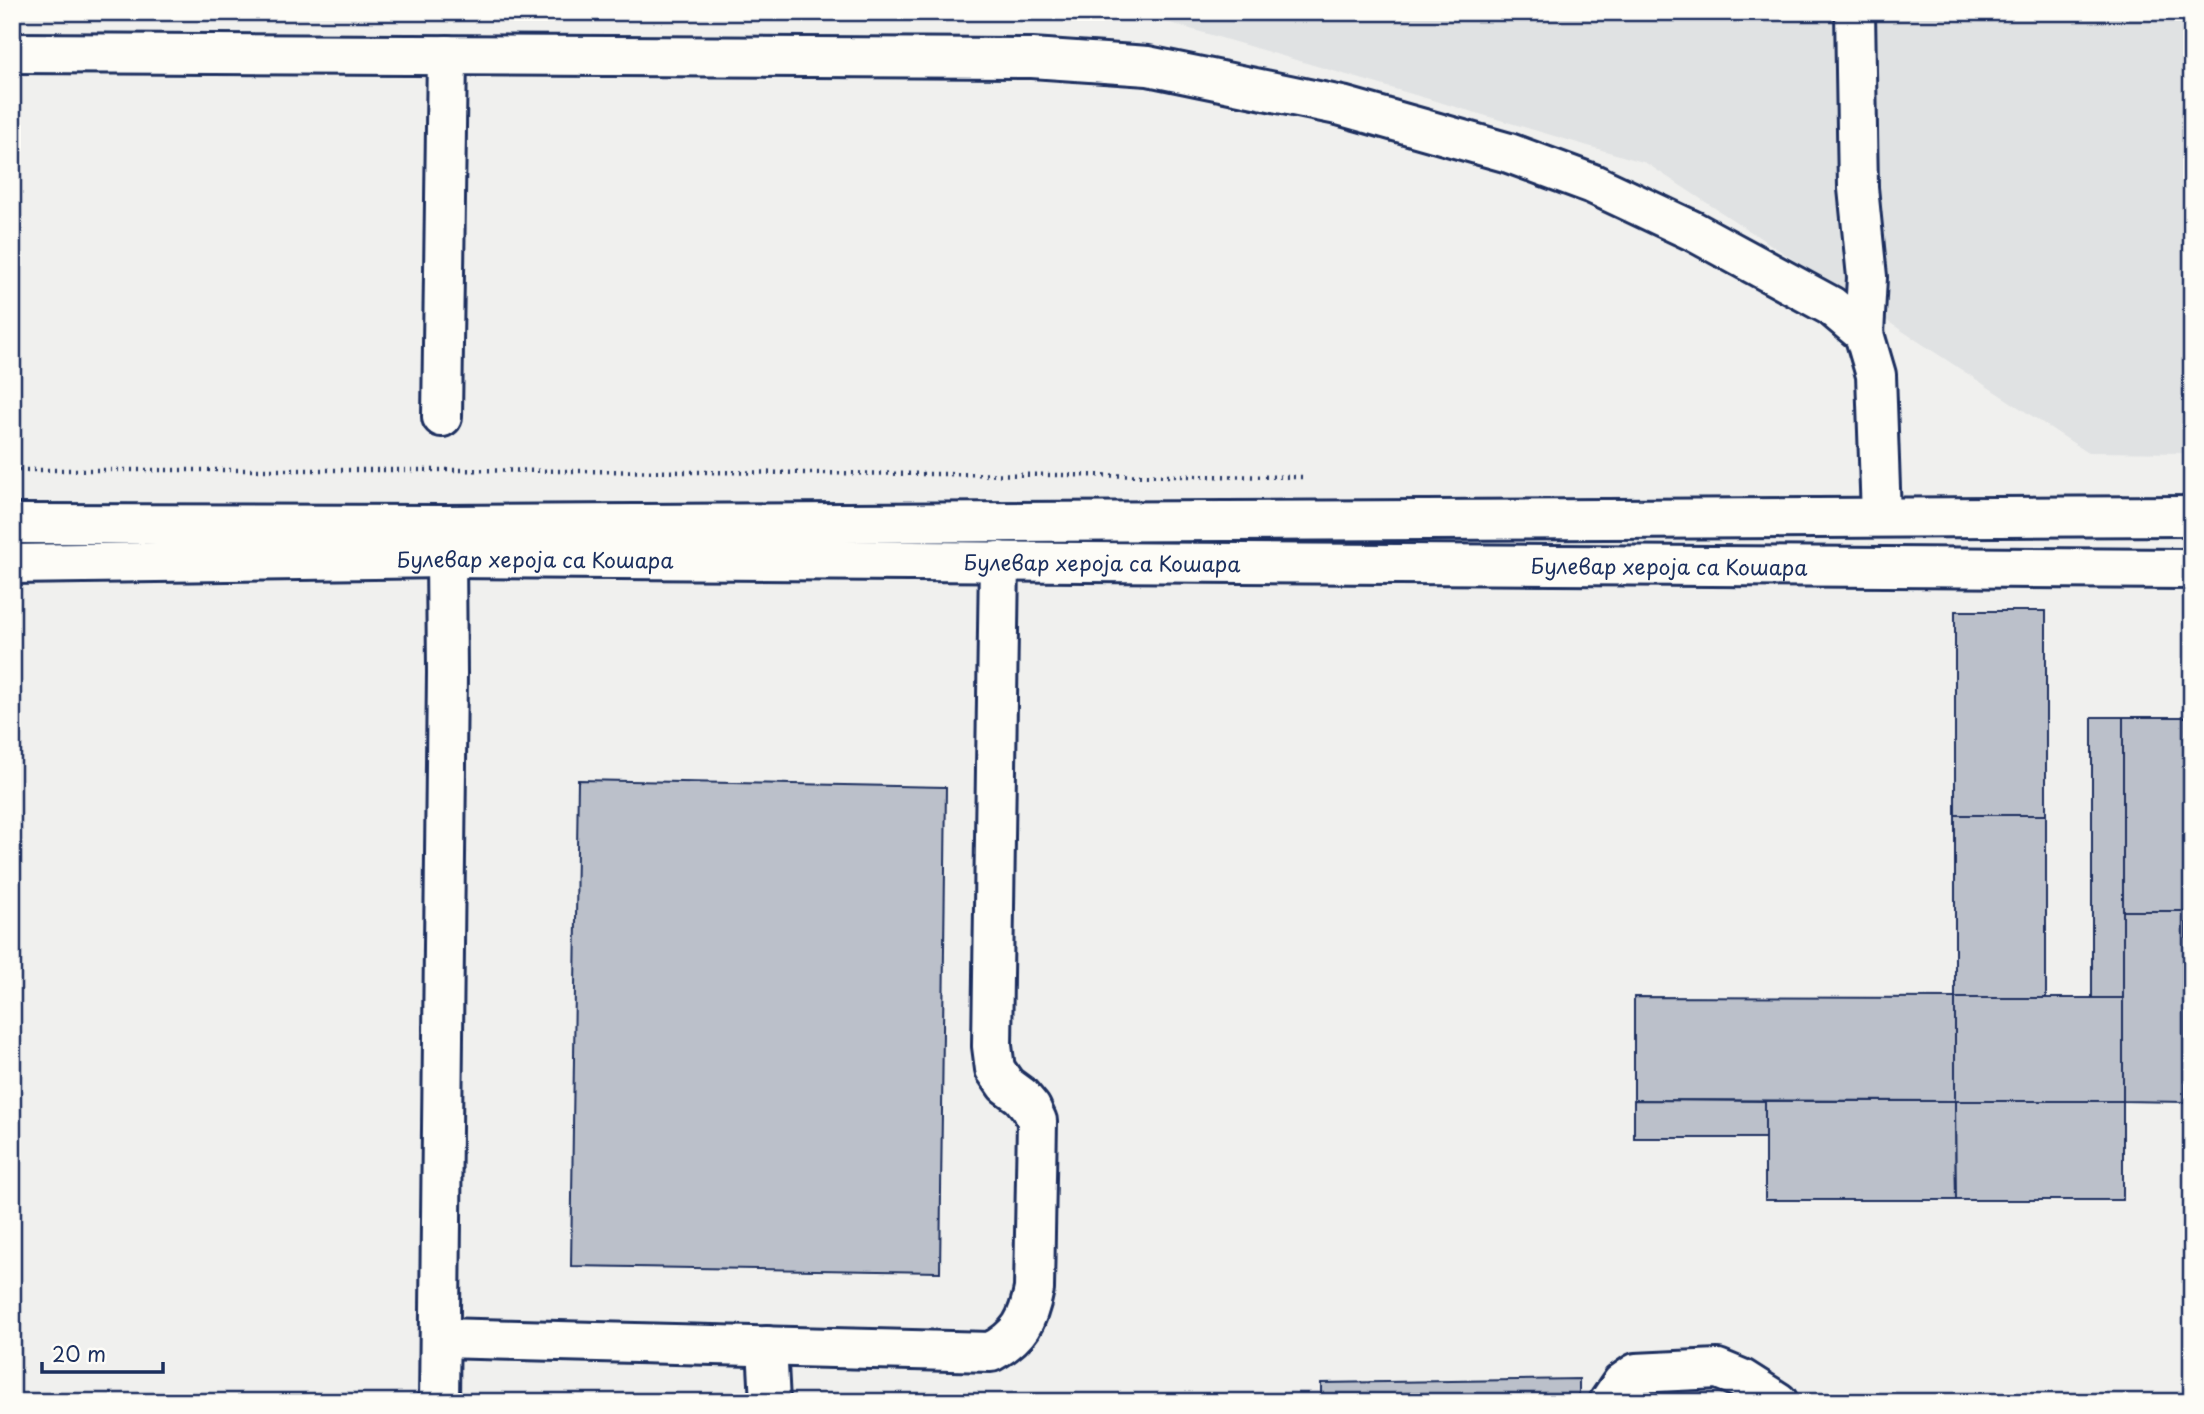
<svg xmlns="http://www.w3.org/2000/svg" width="2204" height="1414" font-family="'Playpen Sans',sans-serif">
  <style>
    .built { fill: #e0e2e3 }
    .building { fill: #bbc0ca; stroke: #1b2f5e; stroke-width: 2 }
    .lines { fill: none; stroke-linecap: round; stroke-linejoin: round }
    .minor-casing { stroke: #1b2f5e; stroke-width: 44 }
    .major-casing { stroke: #1b2f5e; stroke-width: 44 }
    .path { stroke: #1b2f5e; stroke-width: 4.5; stroke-dasharray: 2 5; stroke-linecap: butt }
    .minor { stroke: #fdfcf7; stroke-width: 38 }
    .major { stroke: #fdfcf7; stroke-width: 38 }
    .labels { text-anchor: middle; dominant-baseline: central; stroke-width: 5; stroke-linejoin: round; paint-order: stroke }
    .street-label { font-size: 21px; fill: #1b2f5e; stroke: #fdfcf7 }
  </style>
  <rect width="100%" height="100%" fill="#f0f0ee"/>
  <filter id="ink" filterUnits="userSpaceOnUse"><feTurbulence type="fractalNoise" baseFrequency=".0143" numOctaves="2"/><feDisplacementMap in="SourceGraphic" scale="14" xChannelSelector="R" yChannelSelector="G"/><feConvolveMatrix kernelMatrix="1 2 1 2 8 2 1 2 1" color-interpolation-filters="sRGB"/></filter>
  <g filter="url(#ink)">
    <!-- built -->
    <polygon class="built" points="1091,12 2192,12 2192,453 2087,452 1646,163 1136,13"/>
    <!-- building -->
    <g class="building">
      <rect x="1955" y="611" width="91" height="204"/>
      <rect x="2092" y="717" width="31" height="281"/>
      <rect x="2123" y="717" width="63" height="194"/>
      <polygon points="2186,770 2192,770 2192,1142 2187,1142"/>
      <polygon points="578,780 946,787 940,1272 571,1266"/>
      <rect x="1955" y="815" width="91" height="183"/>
      <polygon points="2123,911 2186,911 2185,1102 2123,1101"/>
      <polygon points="1634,997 1955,998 1955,1101 1634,1100"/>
      <rect x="1955" y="998" width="168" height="103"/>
      <polygon points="1634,1100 1765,1101 1766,1138 1634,1138"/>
      <polygon points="1765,1101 1955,1101 1956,1200 1765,1200"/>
      <polygon points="1955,1101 2123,1101 2123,1200 1956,1200"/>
      <rect x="2187" y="1142" width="5" height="156"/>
      <polygon points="1579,1379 1579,1402 1321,1402 1321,1383"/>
    </g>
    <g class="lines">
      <!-- minor casing -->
      <g class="minor-casing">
        <g id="minor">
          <polyline points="1855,12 1858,188 1867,277 1864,334"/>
          <polyline points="12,53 1032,58 1148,66 1342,106 1509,153 1593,184 1693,231 1831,306 1864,334 1876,375 1881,516"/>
          <polyline points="442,417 447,55"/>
          <path d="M440,1338L991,1352C1020,1336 1028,1320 1034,1289L1037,1121L1031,1108L1021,1096L1006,1085L995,1069L992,1046L999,561"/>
          <polyline points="767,1346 770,1402"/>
          <polyline points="439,1402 447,673 446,558"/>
          <polyline points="1609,1402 1622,1383 1636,1373 1718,1369 1742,1379 1778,1402"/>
        </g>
      </g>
      <!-- major casing -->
      <g class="major-casing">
        <g id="major">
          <polyline points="12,524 445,525 2192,516"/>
          <path id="s1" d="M12,564L446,558L2192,569"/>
        </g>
      </g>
      <!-- path -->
      <polyline class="path" points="12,470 449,470 1302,477"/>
      <!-- minor -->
      <use href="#minor" class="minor"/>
      <!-- major -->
      <use href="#major" class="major"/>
    </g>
  </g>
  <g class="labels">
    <!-- street labels -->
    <g class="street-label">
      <text stroke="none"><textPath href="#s1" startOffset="523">Булевар хероја са Кошара</textPath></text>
      <text stroke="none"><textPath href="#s1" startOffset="1090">Булевар хероја са Кошара</textPath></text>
      <text stroke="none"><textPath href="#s1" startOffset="1657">Булевар хероја са Кошара</textPath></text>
    </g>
  </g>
  <!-- margin -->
  <rect width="2204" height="1414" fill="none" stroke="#fdfcf7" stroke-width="42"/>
  <rect x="21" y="21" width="2162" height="1372" fill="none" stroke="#1b2f5e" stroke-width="2.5" filter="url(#ink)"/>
  <!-- scale -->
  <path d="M42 1362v10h121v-10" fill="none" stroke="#1b2f5e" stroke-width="3.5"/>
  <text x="52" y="1362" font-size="21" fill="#1b2f5e" stroke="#fdfcf7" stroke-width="5" paint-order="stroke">20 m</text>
</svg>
